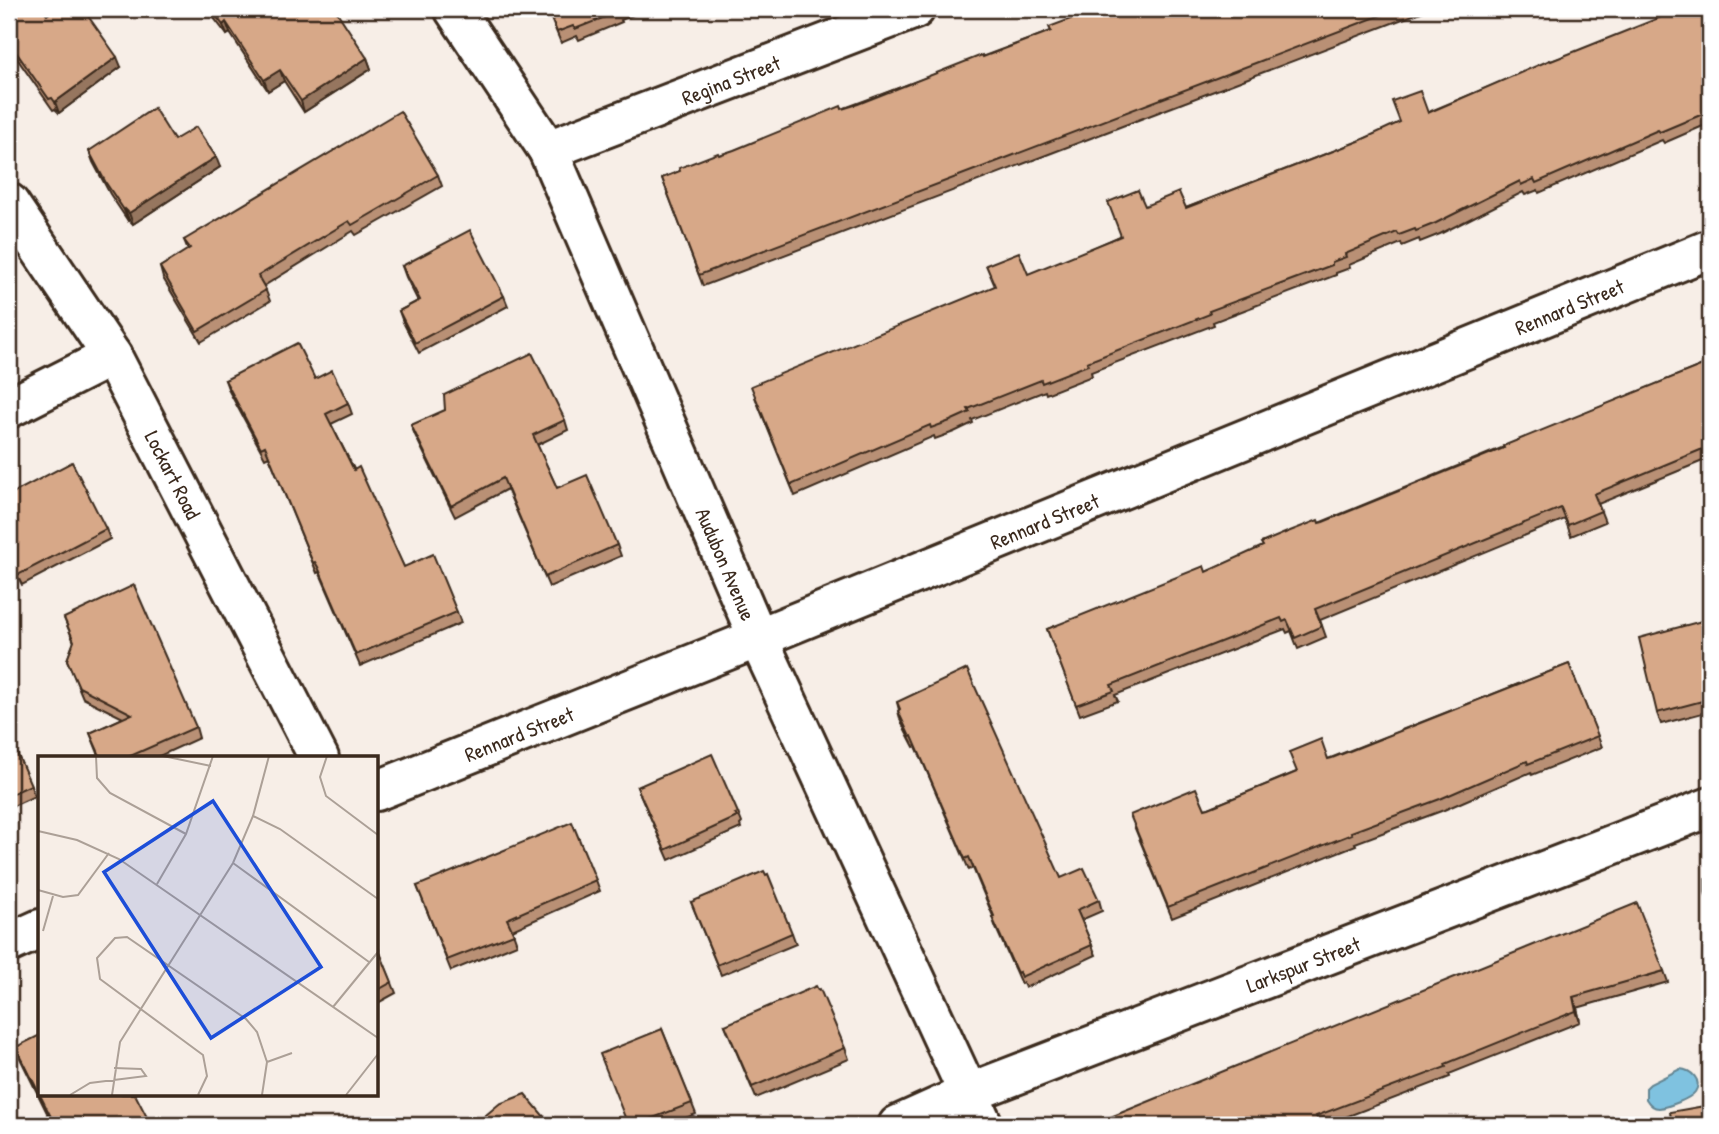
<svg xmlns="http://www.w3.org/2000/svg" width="1719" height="1134" font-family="'Patrick Hand',sans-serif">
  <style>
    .water { fill: #7fc2e0; stroke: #648592; stroke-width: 2 }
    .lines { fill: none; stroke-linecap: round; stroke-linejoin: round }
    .minor-casing { stroke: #3b2a1e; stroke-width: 44 }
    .minor { stroke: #fff; stroke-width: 38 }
    .wall { fill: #b99075; stroke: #3b2a1e; stroke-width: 2 }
    .shaded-wall { fill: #96765f; stroke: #3b2a1e; stroke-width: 2 }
    .building { fill: #d7a888; stroke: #3b2a1e; stroke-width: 2 }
    .labels { text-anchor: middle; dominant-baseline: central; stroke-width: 7; stroke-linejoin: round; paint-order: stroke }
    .street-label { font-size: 21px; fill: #3b2a1e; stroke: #fff }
    .inset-road { fill: none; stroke: #aca097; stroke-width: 2 }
    .view { fill: #1d4ed8; fill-opacity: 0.15; stroke: #1d4ed8; stroke-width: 3.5 }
    .inset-edge { fill: none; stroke: #3b2a1e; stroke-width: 3.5 }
  </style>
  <rect width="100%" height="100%" fill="#f7eee7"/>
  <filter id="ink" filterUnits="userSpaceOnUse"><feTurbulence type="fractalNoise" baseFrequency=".0143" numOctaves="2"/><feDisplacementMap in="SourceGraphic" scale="14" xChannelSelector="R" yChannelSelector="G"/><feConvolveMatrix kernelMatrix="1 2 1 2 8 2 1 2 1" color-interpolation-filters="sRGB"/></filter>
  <g filter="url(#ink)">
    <!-- water -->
    <path class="water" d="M1680,1069C1691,1070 1703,1080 1695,1092C1690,1099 1668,1107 1659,1108C1653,1108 1649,1104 1646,1099V1088L1650,1084Z"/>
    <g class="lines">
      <!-- minor casing -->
      <g class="minor-casing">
        <g id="minor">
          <path id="s1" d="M454,9L548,150L758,638L983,1125"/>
          <path id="s2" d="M548,150L915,9"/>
          <path id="s3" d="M9,203L112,356L319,758"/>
          <polyline points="9,408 112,356"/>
          <path id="s4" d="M376,791L758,638L1710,249"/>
          <polyline points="9,943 40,929"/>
          <path id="s5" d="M898,1125L969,1093L1710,807"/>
        </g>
      </g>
      <!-- minor -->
      <use href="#minor" class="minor"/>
    </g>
    <!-- wall -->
    <g class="wall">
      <polygon points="9,9 47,15 121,67 59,113 55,109 53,110 18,60 15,52 9,44"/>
      <polygon points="207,9 294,9 297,13 367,58 371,69 304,112 284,81 268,91 230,33 227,35"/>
      <polygon points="547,9 648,9 621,20 622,22 579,40 577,36 561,43"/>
      <polygon points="1110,9 1429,9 703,286 662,178 842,109"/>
      <polygon points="1710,9 1710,123 1664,143 1662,140 1539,193 1538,190 1525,195 1523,192 1440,234 1420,242 1419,239 1402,246 1401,243 1349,265 1350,268 1336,273 1336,275 1213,322 1214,325 1091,372 1092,376 1046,394 1045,391 972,420 973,423 954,432 935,439 934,436 795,496 755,397 1120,236 1145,206 1186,208 1359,141 1551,61"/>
      <polygon points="174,140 220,167 133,224 129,220 128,221 110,194 93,162 89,151"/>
      <polygon points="438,175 442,186 356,235 353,231 264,286 270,301 201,342 163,278 160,267 188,250 184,240"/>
      <polygon points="402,266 504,296 508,306 419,353 403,322 399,311 418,301 406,277"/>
      <polygon points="1710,362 1710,458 1598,504 1605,522 1571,536 1565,519 1320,620 1326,637 1298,649 1291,631 1287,633 1285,629 1115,695 1118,701 1080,715 1047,629 1206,572 1319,523"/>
      <polygon points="315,379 348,403 352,414 331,424 404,567 457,612 461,623 360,666 322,578 319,572 317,573 269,456 265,458 229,391 225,380"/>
      <polygon points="565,420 568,430 537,445 557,488 617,545 621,556 549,587 507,489 455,517 415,435 411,425"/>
      <polygon points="9,495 106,529 110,539 22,585 9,560"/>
      <polygon points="64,618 196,727 199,738 155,758 100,758 90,733 123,718 83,698 67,660 74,642"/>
      <polygon points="1710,621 1710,711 1661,724 1657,713"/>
      <polygon points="1569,664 1602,747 1532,775 1531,772 1444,810 1355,843 1356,845 1172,918 1134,826 1209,808 1328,759"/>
      <polygon points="897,702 1061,878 1099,900 1102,911 1081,920 1096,955 1025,988 1023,983 1021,984 996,928 992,917 993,916 973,868 969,870 916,746 914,747 901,722 898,711 899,710"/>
      <polygon points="9,735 35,796 9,808"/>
      <polygon points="637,787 738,813 742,823 740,825 741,828 669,860"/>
      <polygon points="596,880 600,891 512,930 517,944 451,971 417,886"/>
      <polygon points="691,902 792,933 796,944 721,975"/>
      <polygon points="376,943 396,993 376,1004"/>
      <polygon points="1664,971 1668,982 1577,1008 1580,1022 1449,1074 1450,1077 1325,1125 1091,1125"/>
      <polygon points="725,1025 845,1048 849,1059 756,1098"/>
      <polygon points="662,1029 696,1114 667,1125 628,1125"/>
      <polygon points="16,1047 151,1125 53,1125 20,1058"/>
    </g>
    <!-- shaded-wall -->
    <g class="shaded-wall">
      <polygon points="226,22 230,33 227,35 223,25"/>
      <polygon points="117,57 121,67 59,113 55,102"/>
      <polygon points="367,58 371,69 304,112 301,101"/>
      <polygon points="280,70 284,81 268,91 264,80"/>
      <polygon points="216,157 220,167 133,224 129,213"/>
      <polygon points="125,209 129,220 128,221 124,210"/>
      <polygon points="1573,997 1577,1008 1580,1022 1576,1011"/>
    </g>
    <!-- building -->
    <g class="building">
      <polygon points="9,9 42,9 47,15 55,9 83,9 117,57 55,102 52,98 49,99 14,49 16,48 9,38"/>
      <polygon points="211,9 294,9 297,13 304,9 335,9 367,58 301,101 280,70 264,80 226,22 223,25"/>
      <polygon points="548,9 617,9 618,12 575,29 573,26 557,32"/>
      <polygon points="1110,9 1397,9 699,275 662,178 680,171 679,168 718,153 719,155 734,150 841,106 842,109 858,104 982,55 983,57 1051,31 1049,27 1089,12 1090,16"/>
      <polygon points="1681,9 1710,9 1710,111 1660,132 1658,130 1536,183 1534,179 1521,185 1520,181 1436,223 1416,231 1415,229 1399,235 1397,232 1345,254 1346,257 1332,262 1332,265 1209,311 1210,314 1087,362 1088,365 1042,383 1041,380 968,409 970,412 950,421 931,428 930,425 791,485 751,386 995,286 986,265 1019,252 1028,274 1121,236 1108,202 1138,190 1145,206 1179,192 1186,208 1359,141 1400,122 1392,101 1420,91 1428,113 1550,60 1551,61"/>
      <polygon points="154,108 174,140 196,127 216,157 129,213 125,209 124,210 106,183 89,151"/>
      <polygon points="400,111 438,175 352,225 349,221 258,276 266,290 197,331 160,267 190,248 184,240"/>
      <polygon points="470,230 504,296 415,343 399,311 420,300 402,266"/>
      <polygon points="297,343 315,379 332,370 348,403 326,414 354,470 359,467 404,567 433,554 457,612 356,655 318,567 315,562 313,563 265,446 261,448 225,380"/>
      <polygon points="532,353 565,420 533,435 557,488 587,475 617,545 545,577 503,478 451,506 411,425 445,410 444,395"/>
      <polygon points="1710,362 1710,446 1594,494 1601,511 1568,525 1561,508 1315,609 1322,626 1295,638 1287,620 1283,622 1281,618 1111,685 1114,691 1076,705 1047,629 1204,566 1206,572 1263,546 1261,543 1285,533 1318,520 1319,523 1323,522 1504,448 1503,446"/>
      <polygon points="72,462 106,529 18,575 9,557 9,495"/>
      <polygon points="134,585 196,727 126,758 101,758 90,733 132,714 79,687 67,660 74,641 64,618"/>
      <polygon points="1709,619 1710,699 1657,713 1639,638"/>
      <polygon points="1569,664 1598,736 1528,764 1527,761 1440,799 1351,832 1352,834 1168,907 1130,815 1196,788 1205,809 1209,808 1297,772 1289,752 1321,739 1328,759 1332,758"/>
      <polygon points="967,669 1061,878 1084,868 1099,900 1077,910 1092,945 1021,977 1019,972 1017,973 992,917 994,916 969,857 965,859 912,736 910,737 898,711 900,709 897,702"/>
      <polygon points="9,735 31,785 9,795"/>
      <polygon points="712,754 738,813 735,814 737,817 665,850 637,787"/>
      <polygon points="572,822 596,880 507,919 514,934 447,960 417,886"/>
      <polygon points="764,871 766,875 768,874 792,933 717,965 691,902"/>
      <polygon points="1710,878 1710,910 1705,892 1705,879"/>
      <polygon points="1637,903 1664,971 1573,997 1576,1011 1445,1064 1446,1067 1316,1116 1320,1125 1091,1125"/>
      <polygon points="376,943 392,982 376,991"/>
      <polygon points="816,986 818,990 820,989 845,1048 752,1087 725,1025"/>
      <polygon points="662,1029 692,1103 635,1125 628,1125 600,1054"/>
      <polygon points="40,1035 40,1094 135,1094 151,1125 55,1125 16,1047"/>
      <polygon points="525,1094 551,1125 474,1125 499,1104"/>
      <polygon points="1710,1105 1710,1125 1672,1125 1670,1112"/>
    </g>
  </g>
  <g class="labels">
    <!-- street labels -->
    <g class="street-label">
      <text stroke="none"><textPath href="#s2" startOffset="196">Regina Street</textPath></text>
      <text stroke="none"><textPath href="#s4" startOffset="1288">Rennard Street</textPath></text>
      <text stroke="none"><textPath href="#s3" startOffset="318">Lockart Road</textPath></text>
      <text stroke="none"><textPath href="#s4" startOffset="721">Rennard Street</textPath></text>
      <text stroke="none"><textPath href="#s1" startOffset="620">Audubon Avenue</textPath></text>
      <text stroke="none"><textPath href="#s4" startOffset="154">Rennard Street</textPath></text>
      <text stroke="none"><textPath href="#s5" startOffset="436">Larkspur Street</textPath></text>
    </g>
  </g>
  <!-- overview -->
  <g transform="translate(38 756)">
    <rect width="340" height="340" fill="#f7eee7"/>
    <path class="inset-road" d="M58,0L59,22L72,37L148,78M125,0L173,10M289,0L282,21L288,40L340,79M215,60L242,73L340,143M0,75L39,84L81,103L340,282M195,107L331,206M119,128L148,78L175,0M0,134L25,141L40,139L71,97M5,175L15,140M295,251L340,196M229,306L254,297M32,339L52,327L108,320L103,313L76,312M74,339L82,286L195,107L215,60L231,0M160,339L169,320L165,299L62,223L59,202L77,182L89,181L208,263L219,276L229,306L224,339M308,339L340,298"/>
    <path class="view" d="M175,45L283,211L173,282L66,116Z"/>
    <rect width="340" height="340" class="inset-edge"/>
  </g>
  <!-- margin -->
  <rect width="1719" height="1134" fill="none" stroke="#fff" stroke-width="35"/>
  <rect x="18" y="18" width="1684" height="1099" fill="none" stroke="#3b2a1e" stroke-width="2.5" filter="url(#ink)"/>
</svg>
